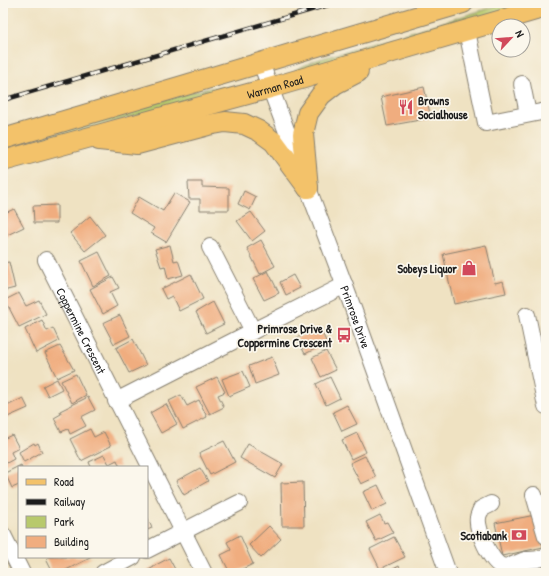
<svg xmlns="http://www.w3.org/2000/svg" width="549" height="576" font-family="'Patrick Hand',sans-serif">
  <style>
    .green { fill: #b8c96c; stroke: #6a7244 }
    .building { fill: #f0ad7f }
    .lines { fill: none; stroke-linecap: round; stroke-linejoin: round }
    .minor-casing { stroke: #867f6f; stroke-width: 18 }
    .major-casing { stroke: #867f6f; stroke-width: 22 }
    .minor { stroke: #fff; stroke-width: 16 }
    .major { stroke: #f3c26a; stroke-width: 20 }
    .rail-casing { stroke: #1c1c1c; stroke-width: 4.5 }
    .rail { stroke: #fbf7ec; stroke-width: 3; stroke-dasharray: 9; stroke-linecap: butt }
    .labels { text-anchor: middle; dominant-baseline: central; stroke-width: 3.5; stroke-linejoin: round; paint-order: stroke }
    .street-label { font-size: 12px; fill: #1c1c1c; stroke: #fbf7ec }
    .poi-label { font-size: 12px; font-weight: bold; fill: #1c1c1c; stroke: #fbf7ec; text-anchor: end }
  </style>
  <rect width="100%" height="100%" fill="#fbf7ec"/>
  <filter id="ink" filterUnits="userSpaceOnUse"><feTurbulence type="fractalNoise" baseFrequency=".025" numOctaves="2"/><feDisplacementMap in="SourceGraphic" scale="8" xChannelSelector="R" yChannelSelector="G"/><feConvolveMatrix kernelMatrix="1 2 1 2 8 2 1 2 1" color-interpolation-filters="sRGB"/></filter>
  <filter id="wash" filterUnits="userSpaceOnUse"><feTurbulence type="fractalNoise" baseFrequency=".012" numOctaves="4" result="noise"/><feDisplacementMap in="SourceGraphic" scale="16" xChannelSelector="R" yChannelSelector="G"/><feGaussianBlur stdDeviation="0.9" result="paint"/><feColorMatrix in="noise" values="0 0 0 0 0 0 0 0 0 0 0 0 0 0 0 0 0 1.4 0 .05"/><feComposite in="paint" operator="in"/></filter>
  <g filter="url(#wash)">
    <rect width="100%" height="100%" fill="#efe2c2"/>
    <!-- green -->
    <g class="green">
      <polygon points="507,3 535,3 296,74 295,70 314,61"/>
      <polygon points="237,87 3,153 3,148 192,92 211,88"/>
    </g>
    <g id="blocks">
      <!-- building -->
      <g class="building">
        <polygon points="424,87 431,118 387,126 381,97"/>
        <polygon points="188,182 202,182 202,187 229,188 229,210 200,210 200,199 189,199"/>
        <polygon points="244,191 256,197 250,210 238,204"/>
        <polygon points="174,193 190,202 166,242 151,233 154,228 130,213 139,197 163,211"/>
        <polygon points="57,205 57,223 34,223 33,206"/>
        <polygon points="14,209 24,227 3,237 3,214"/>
        <polygon points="251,212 265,231 252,241 237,221"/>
        <polygon points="90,216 105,235 85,251 70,233"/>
        <polygon points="261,240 275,266 260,274 247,248"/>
        <polygon points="170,245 174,261 178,260 183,275 168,279 165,266 161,267 155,249"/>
        <polygon points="486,245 495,283 503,281 506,293 454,304 443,254"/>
        <polygon points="99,252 111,276 93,286 81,261"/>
        <polygon points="9,262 15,288 3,291 3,263"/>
        <polygon points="268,271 279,293 264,300 253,279"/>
        <polygon points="191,274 203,299 179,311 172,296 166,299 161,289"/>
        <polygon points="293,275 300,288 286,295 280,282"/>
        <polygon points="113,277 119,288 110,292 117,306 103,314 90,289"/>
        <polygon points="19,293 26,306 39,300 46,314 19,327 5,300"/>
        <polygon points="213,302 224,324 206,333 196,312"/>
        <polygon points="120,315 130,336 114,344 103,323"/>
        <polygon points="42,320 47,331 53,328 59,341 36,353 25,329"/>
        <polygon points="319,327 327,343 305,354 297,338"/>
        <polygon points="133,339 146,365 129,373 116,348"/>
        <polygon points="60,346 74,370 57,378 45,353"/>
        <polygon points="326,351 336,370 321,377 312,358"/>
        <polygon points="272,357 279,375 255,384 249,366"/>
        <polygon points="243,371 250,387 229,396 222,379"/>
        <polygon points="76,374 86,395 72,403 61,381"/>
        <polygon points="217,377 225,392 218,395 224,407 210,414 196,387"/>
        <polygon points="330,377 340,398 326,405 316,384"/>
        <polygon points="57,379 62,389 48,396 43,386"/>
        <polygon points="181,395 187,406 199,400 207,417 183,429 169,401"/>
        <polygon points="88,397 95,410 81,417 86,426 70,434 68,429 61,432 54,418 61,414 60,411"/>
        <polygon points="23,398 28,408 3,419 3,406 9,403 9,405"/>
        <polygon points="166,404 177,424 161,433 150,413"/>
        <polygon points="347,405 357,424 342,431 333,412"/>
        <polygon points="90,429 94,437 104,432 111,446 81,461 70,439"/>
        <polygon points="357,433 366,452 351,459 342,440"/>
        <polygon points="12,435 19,448 11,452 14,459 3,465 3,439"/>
        <polygon points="224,441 235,462 210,475 199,453"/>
        <polygon points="34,443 35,445 38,443 42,452 24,462 19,452"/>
        <polygon points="248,444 283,464 275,478 240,458"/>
        <polygon points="104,455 109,464 117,460 120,467 91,467 89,462"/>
        <polygon points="365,456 376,477 361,484 350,463"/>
        <polygon points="21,465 22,467 19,467 19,485 12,488 5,473"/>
        <polygon points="200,468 208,481 184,495 176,481"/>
        <polygon points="303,482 304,526 282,526 281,483"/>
        <polygon points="378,485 387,504 372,511 363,492"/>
        <polygon points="380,515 384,523 387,522 393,533 376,541 366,522"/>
        <polygon points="535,515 543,547 502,556 495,523"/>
        <polygon points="147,517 152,528 147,530"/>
        <polygon points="269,526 281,539 261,558 249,545"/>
        <polygon points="240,535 253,564 234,573 230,573 221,555 231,550 227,542"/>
        <polygon points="394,537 405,557 380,569 370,549"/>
        <polygon points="49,557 92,557 60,573 53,573 46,559"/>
        <polygon points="169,558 177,573 143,573 154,567 154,566"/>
        <polygon points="399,566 403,573 386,573"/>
      </g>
    </g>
  </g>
  <g filter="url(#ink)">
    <use href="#blocks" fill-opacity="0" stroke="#867f6f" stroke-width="1"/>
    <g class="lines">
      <!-- minor casing -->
      <g class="minor-casing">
        <g id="minor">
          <polyline points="467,31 486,123 546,111"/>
          <path id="s1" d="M261,63L350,300L448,573"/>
          <polyline points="522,84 528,114"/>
          <polyline points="210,247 253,331"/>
          <path id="s2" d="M46,260L204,573"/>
          <polyline points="527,315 546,406"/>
          <polyline points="116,401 253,331 345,285"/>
          <polyline points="534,495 546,536"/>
          <path d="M491,504L481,509C480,512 478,515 478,518C476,529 491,563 502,566C508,568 519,562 525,560C533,559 539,561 546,556"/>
          <polyline points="3,535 22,573"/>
          <polyline points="147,550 239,503"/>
          <polyline points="103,573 133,557"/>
        </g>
      </g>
      <!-- major casing -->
      <g class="major-casing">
        <g id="major">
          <polyline points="3,139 463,3"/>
          <polyline points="99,140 137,144 208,125 225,122 244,124 259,131 274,142 308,188"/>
          <path id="s3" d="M3,161L270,88L546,7"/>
          <polyline points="308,188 303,134 308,113 321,95 335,84 358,72"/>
        </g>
      </g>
      <!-- minor -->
      <use href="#minor" class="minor"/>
      <!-- major -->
      <use href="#major" class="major"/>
      <!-- rail casing -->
      <g class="rail-casing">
        <polyline id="rail" points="3,100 335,3"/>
      </g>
      <!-- rail -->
      <use href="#rail" class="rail"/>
    </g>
  </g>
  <!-- icons -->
  <defs>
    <g id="restaurant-bare" transform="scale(1.2)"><path d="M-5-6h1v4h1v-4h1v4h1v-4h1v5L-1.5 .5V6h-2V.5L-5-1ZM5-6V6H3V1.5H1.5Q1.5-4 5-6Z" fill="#d1495b" stroke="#fbf7ec" stroke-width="2.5" paint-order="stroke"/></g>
    <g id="shop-bare" transform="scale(1.2)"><path d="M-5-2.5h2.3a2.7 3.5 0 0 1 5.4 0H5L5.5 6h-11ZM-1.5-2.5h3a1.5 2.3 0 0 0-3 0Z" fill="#d1495b" stroke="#fbf7ec" stroke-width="2.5" paint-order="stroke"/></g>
    <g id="bus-bare" transform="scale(1.2)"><path d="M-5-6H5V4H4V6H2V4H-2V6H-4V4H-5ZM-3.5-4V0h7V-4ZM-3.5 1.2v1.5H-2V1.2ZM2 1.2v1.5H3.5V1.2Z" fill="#d1495b" stroke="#fbf7ec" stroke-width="2.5" paint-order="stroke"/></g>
    <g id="bank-bare" transform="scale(1.2)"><path d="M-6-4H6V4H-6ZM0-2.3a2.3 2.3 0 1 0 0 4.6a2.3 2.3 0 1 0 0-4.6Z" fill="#d1495b" stroke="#fbf7ec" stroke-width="2.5" paint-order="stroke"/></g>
  </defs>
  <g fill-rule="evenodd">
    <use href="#restaurant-bare" x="406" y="107"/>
    <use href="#shop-bare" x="469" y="268"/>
    <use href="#bus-bare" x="344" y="335"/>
    <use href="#bank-bare" x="519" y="535"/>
  </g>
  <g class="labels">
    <!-- street labels -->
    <g class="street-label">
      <text stroke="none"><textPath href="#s3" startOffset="282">Warman Road</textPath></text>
      <text stroke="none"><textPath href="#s1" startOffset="271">Primrose Drive</textPath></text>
      <text stroke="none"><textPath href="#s2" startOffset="79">Coppermine Crescent</textPath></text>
    </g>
    <!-- poi labels -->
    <g class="poi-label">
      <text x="418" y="100" text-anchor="start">Browns<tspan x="418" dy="14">Socialhouse</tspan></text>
      <text x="457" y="268">Sobeys Liquor</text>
      <text x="332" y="328">Primrose Drive &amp;<tspan x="332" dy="14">Coppermine Crescent</tspan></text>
      <text x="507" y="535">Scotiabank</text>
    </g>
  </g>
  <!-- margin -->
  <rect width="549" height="576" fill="none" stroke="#fbf7ec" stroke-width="16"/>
  <!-- legend -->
  <rect x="18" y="466" width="130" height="92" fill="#fbf7ec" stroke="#a29f99"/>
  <rect x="26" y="479" width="20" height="6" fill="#f3c26a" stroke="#a29f99"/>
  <text x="54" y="486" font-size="12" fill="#1c1c1c">Road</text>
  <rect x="26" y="499" width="20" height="6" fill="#1c1c1c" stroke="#a29f99"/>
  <text x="54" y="506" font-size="12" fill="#1c1c1c">Railway</text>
  <rect x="26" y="516" width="20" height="12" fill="#b8c96c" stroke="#a29f99"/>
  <text x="54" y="526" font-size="12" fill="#1c1c1c">Park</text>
  <rect x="26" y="536" width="20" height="12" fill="#f0ad7f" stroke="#a29f99"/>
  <text x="54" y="546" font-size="12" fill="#1c1c1c">Building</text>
  <!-- north arrow -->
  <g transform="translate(511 38) rotate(64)"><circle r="19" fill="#fbf7ec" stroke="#a29f99"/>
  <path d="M0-3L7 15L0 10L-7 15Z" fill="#d1495b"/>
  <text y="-6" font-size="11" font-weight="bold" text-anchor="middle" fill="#1c1c1c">N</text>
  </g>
</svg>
